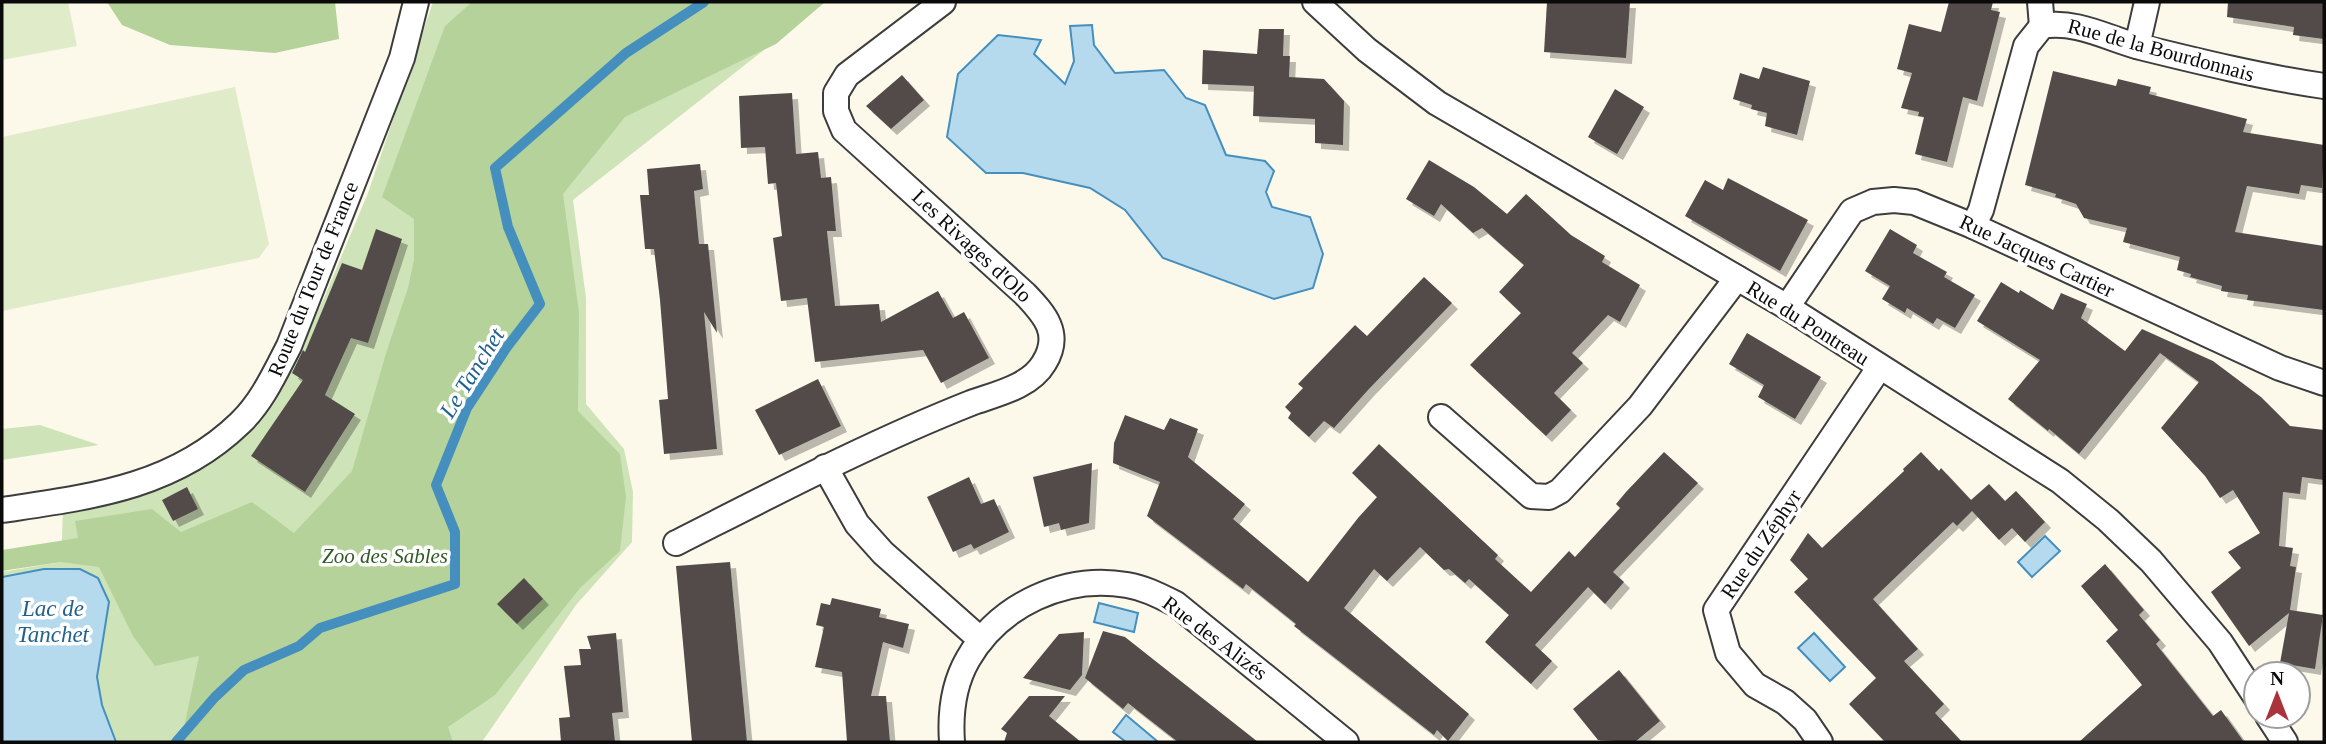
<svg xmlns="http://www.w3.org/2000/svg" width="2326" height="744" font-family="Georgia,serif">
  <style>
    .green { fill: #cfe3b8 }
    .forest { fill: #b4d299 }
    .pitch { fill: #e0ebc9 }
    .water { fill: #b5daee; stroke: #448fbd; stroke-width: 2 }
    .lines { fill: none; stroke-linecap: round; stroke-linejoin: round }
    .stream { stroke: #448fbd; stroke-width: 10 }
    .building { fill: #524c48; filter: url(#shadow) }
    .street-casing { stroke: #3d3d3d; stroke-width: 28 }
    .street { stroke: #fff; stroke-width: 24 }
    .labels { text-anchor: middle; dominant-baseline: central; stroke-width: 7; stroke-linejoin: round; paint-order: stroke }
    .street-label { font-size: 21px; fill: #0a0a0a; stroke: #fff }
    .park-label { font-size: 21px; font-style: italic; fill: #305a23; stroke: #fff }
    .water-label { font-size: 23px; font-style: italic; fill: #23618d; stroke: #fff }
  </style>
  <defs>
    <filter id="shadow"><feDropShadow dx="6" dy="6" stdDeviation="0" flood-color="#0004"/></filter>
  </defs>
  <rect width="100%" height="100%" fill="#fdf9ea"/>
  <!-- green -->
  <g class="green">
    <polygon points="433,2 825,2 573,200 586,298 586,404 624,449 633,492 632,542 576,605 482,742 2,742 2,572 61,562 63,511 189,474 240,440 262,419 289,371 324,298 368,193"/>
    <polygon points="40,425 99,445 2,460 2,429"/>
  </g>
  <!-- forest -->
  <g class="forest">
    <polygon points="107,2 335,2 339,39 275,53 170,45 122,25"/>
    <polygon points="472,2 825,2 776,44 625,117 563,194 579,313 578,411 620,454 626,497 620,551 580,588 495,695 448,727 453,742 181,742 199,656 155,666 133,636 99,567 61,562 2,571 2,550 78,538 75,521 152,509 181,532 252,502 294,533 352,471 387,350 408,288 414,260 414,219 382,197 445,26"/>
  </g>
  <!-- pitch -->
  <g class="pitch">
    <polygon points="2,2 68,2 77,46 2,60"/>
    <polygon points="235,87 269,244 259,258 2,311 2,137"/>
  </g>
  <!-- water -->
  <g class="water">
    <polygon points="1092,25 1094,45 1115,73 1164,70 1186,98 1205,105 1226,155 1265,161 1274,171 1266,192 1272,207 1310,217 1323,254 1313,288 1274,299 1163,258 1125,210 1090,188 1023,173 986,173 947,137 958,74 998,35 1041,40 1034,54 1065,84 1074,61 1070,26"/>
    <polygon points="2045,536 2060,551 2032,577 2018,562"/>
    <polygon points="44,569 80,569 98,578 109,602 97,677 102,705 116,742 2,742 2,577"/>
    <polygon points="1099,603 1138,613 1134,632 1094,622"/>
    <polygon points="1814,633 1845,667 1830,681 1798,648"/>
    <polygon points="1126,715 1157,741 1156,742 1126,742 1113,732"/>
  </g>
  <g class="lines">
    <!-- stream -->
    <polyline class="stream" points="176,742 215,697 244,670 299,646 320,628 455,584 455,532 436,485 467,408 507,347 540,304 508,227 495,168 626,53 704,2"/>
  </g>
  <!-- building -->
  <g class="building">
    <polygon points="1547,2 1630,2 1626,58 1544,52"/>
    <polygon points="1949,2 1993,2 1991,10 2000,12 1977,101 1963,97 1947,162 1915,154 1924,117 1918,116 1919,112 1901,108 1912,73 1897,69 1909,24 1941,32"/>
    <polygon points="2228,2 2324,2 2324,39 2293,35 2294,27 2227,17"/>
    <polygon points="1259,29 1284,29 1283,56 1290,56 1289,77 1324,79 1344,101 1343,145 1315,143 1315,119 1253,116 1254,86 1202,84 1203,50 1257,54"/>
    <polygon points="1763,67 1810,81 1797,135 1765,126 1767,113 1751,109 1752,105 1733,99 1740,73 1759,79"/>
    <polygon points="2053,71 2116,86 2118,79 2151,87 2149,94 2247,119 2243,132 2324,145 2322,188 2301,185 2299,194 2247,186 2235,232 2324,246 2324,310 2247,300 2248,295 2221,291 2222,286 2190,277 2191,274 2177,270 2180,257 2123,242 2127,228 2084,218 2076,204 2055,197 2056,194 2025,185"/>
    <polygon points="902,75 924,100 891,129 866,106"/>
    <polygon points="1615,89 1644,107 1617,154 1588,137"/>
    <polygon points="792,93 796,154 818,152 821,178 831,177 836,231 827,231 835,306 879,304 881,322 938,291 953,318 964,312 989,358 941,383 923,350 815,362 807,298 781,301 773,238 782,236 776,183 768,184 765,147 741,148 739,96"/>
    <polygon points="1429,160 1474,187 1507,214 1526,194 1571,235 1605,256 1602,262 1640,285 1620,322 1608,315 1572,353 1583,363 1554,393 1571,410 1546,436 1470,365 1521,313 1499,292 1524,265 1482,228 1473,233 1441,204 1434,216 1406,199"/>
    <polygon points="700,164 703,189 694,191 699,244 708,244 717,333 704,312 717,449 664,454 659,400 668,399 660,300 654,249 645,249 640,195 649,195 647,169"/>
    <polygon points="1728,178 1808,220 1780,271 1685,216 1705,180 1723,190"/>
    <polygon points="376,229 402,239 368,343 351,338 325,395 355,414 305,492 251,456 303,380 292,373 303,350 305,352 342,263 362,270"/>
    <polygon points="1890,229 1917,245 1913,253 1947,272 1944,277 1975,295 1955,328 1937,318 1933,324 1907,308 1905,313 1882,299 1890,286 1865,271"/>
    <polygon points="1424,277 1452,303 1368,390 1334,428 1324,421 1309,437 1288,418 1291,413 1285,407 1303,388 1298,384 1355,325 1367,336"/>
    <polygon points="2001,282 2019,293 2020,290 2053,310 2061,293 2087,304 2081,318 2125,351 2142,329 2213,361 2261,397 2290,426 2324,430 2324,480 2302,477 2300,494 2283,492 2279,546 2293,548 2290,566 2296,567 2290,610 2323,615 2315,669 2280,663 2289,613 2249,646 2211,592 2241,568 2228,552 2260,533 2233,490 2220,498 2205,476 2161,428 2199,382 2160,353 2079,454 2049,429 2048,431 2008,399 2040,360 1977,321"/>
    <polygon points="1747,333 1821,377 1795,419 1758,397 1764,385 1729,364"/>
    <polygon points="818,379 841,426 779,455 755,410"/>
    <polygon points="1125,415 1164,430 1170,418 1198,429 1188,457 1245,504 1233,519 1308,582 1358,518 1377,497 1352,473 1379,444 1498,555 1495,559 1531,592 1569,551 1575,557 1620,508 1616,504 1626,492 1664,452 1698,483 1613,572 1624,582 1605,604 1588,587 1535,645 1552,661 1531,684 1485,642 1509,615 1469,579 1465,583 1449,569 1444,570 1420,547 1387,581 1374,569 1344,608 1469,714 1448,741 1437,730 1434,735 1294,626 1296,624 1246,584 1243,589 1147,516 1160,482 1113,463 1114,443"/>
    <polygon points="1921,452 1939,471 1941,468 1971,500 1989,484 2005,501 2016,491 2045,522 2025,542 2012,528 1999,540 1972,511 1957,526 1953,522 1873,599 1918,649 1904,661 1944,704 1935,713 1962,742 1885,742 1849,704 1876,678 1794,592 1808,579 1790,560 1808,533 1822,548 1904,471 1903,469"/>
    <polygon points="1092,463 1089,523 1061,530 1059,523 1044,527 1033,477"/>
    <polygon points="969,477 981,504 994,499 1009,532 974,549 971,544 953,552 927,497"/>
    <polygon points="187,487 198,509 173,521 162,500"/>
    <polygon points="730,562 747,742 692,742 676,566"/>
    <polygon points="2105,564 2144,610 2139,615 2160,640 2156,644 2213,716 2221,710 2244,742 2079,742 2142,685 2106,641 2118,630 2081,586"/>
    <polygon points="524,578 543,599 517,624 497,604"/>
    <polygon points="832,598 881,609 879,617 909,624 903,648 883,642 871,696 886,696 890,742 847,742 842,672 815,667 824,627 816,625 821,603 830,605"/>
    <polygon points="1103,631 1125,637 1258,742 1178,742 1128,703 1123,709 1085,678"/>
    <polygon points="1084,632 1082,675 1070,690 1023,678 1059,634"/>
    <polygon points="616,633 623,712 612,713 615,742 561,742 559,718 570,717 564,666 581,665 579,649 591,649 587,636"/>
    <polygon points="1619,670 1660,721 1635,742 1598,740 1573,709"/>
    <polygon points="1029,696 1065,696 1049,716 1081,742 1004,742 1007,733 1001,729"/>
  </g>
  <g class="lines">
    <!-- street casing -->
    <g class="street-casing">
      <g id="street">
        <polyline points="1315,2 1367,50 1437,103 1787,307 2060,481 2108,520 2151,561 2220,642 2256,697"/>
        <polyline points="2040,2 2042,26"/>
        <polyline points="2137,46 2147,2"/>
        <path d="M1973,226L1981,210L2026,46L2042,26C2076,20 2107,38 2140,47C2201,62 2262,77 2324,86"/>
        <polyline points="1787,307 1852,211 1873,202 1894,200 1914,202 1973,226 2280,368 2324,383"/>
        <polyline points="1441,417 1531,496 1549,497 1560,491 1640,406 1737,278"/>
        <polyline points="825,467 857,524 883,553 981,640"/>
        <path d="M2,510C89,497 173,488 240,423C262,402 275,373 289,346L402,58L416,2"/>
        <path d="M676,543C773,494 870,443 971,403C996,394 1030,387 1044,363C1062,334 1045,315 1025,294L844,130L836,111V93L847,75L943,2"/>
        <polyline points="2268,716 2285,742"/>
        <path d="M952,742C950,714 953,685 968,659C999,605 1065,574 1127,585C1145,588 1160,596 1176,604L1346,742"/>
        <polyline points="1820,742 1805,720 1785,702 1755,685 1728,653 1716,610 1879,368"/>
      </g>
    </g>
    <!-- street -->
    <use href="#street" class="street"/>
  </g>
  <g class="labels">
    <!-- street labels -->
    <g class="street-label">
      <text transform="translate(2161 50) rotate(15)">Rue de la Bourdonnais</text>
      <text transform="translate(972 246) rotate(43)">Les Rivages d'Olo</text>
      <text transform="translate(2037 256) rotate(25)">Rue Jacques Cartier</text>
      <text transform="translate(313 279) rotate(-68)">Route du Tour de France</text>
      <text transform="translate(1808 323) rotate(32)">Rue du Pontreau</text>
      <text transform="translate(1761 544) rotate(-56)">Rue du Zéphyr</text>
      <text transform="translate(1215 638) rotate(37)">Rue des Alizés</text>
    </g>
    <!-- park labels -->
    <g class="park-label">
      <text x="385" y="556">Zoo des Sables</text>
    </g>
    <!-- water labels -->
    <g class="water-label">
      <text transform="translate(472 373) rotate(-58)">Le Tanchet</text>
      <text x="53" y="608">Lac de<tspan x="53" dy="26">Tanchet</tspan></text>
    </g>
  </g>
  <!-- border -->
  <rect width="2326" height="744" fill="none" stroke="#0a0a0a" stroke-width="7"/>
  <!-- north arrow -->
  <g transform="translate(2277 695)"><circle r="33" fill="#ffffff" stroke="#9d9d9d" stroke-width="2"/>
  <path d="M0-5L12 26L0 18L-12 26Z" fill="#aa333b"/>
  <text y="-10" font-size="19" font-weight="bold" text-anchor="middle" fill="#0a0a0a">N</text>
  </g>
</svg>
